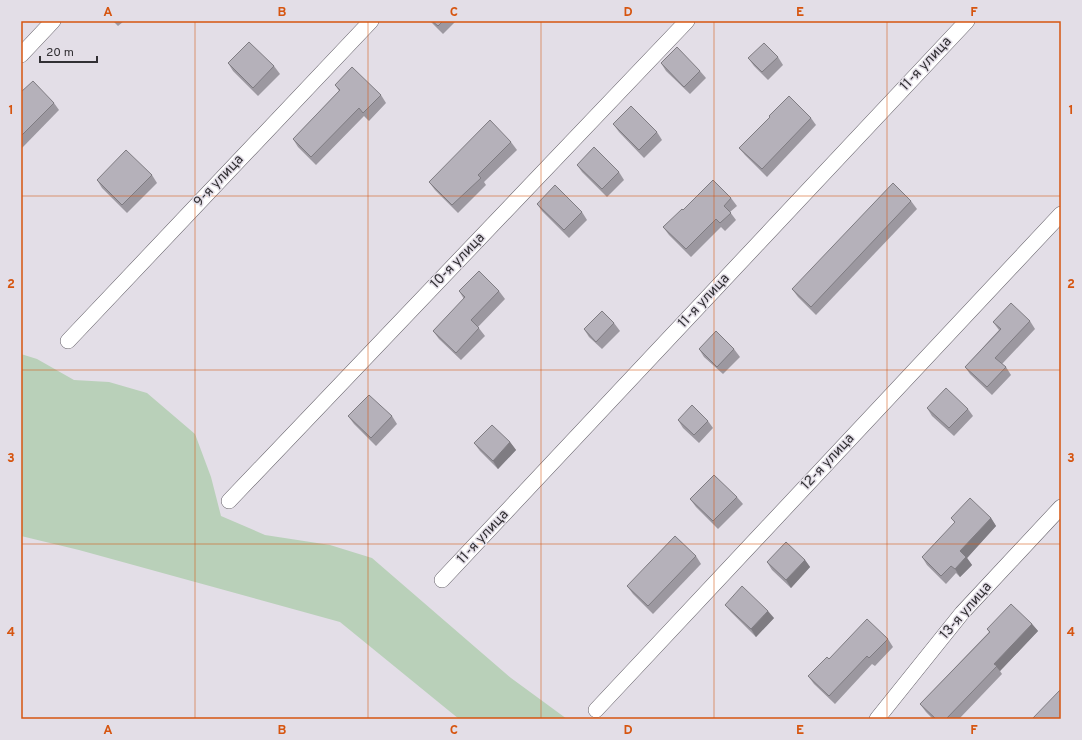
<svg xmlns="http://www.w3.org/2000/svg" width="1082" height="740" font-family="Overpass,sans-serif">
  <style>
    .green { fill: #b9d0b9 }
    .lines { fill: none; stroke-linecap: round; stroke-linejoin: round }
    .minor-casing { stroke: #615d65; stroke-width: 16 }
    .minor { stroke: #fff; stroke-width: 15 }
    .wall { fill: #9c98a0 }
    .shaded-wall { fill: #7f7c82 }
    .building { fill: #b5b1ba; stroke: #7f7c82 }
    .grid { fill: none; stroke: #d65510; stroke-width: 1; stroke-opacity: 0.55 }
    .labels { text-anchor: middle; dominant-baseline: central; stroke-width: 3; stroke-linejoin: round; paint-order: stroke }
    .street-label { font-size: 14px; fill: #323034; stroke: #e3dee7 }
    .neatline { fill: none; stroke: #d65510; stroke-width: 1.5 }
    .grid-label { font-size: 13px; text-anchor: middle; font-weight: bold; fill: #d65510 }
  </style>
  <rect width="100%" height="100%" fill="#e3dee7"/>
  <!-- green -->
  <polygon class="green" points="21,354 37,359 74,380 109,382 147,393 195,434 211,477 221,516 265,535 330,545 372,558 511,678 567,719 459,719 340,622 79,550 21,536"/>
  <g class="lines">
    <!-- minor casing -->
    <g class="minor-casing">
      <g id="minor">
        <polyline points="21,55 53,21"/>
        <polyline points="68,341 371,21"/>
        <polyline points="229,501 687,21"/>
        <polyline points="442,580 967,21"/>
        <polyline points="596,710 1061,214"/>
        <polyline points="877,719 962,613 1061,507"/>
      </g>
    </g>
    <!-- minor -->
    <use href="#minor" class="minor"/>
  </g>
  <!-- wall -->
  <g class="wall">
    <polygon points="113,21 124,21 118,26"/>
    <polygon points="430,21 456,21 443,34"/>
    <polygon points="778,57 783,65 768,80 754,66 748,58"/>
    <polygon points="228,63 274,66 280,74 258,96 233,71"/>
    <polygon points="661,63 700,71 706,78 690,94 666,71"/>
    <polygon points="335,85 381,95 386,103 369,121 364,116 316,165 298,147 293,139 339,91"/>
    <polygon points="21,92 54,103 59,110 21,149"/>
    <polygon points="770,117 811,118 816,125 767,177 745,155 739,148"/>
    <polygon points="613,124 657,132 662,140 644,158 619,132"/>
    <polygon points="511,142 517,150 484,182 486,185 458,213 435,190 429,182"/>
    <polygon points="577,165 619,172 624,180 607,197 582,172"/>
    <polygon points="152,175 157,183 127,213 102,188 97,180"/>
    <polygon points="731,198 737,206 730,212 736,220 725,231 721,227 691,257 669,235 663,227 683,210"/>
    <polygon points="911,201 917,209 816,315 798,297 792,289"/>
    <polygon points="537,204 582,212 587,220 569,238 542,211"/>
    <polygon points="459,291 499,291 505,299 478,327 485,336 461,360 439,339 433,331 464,299"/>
    <polygon points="1030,321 1035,329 1002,364 1006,367 1011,375 992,395 970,374 965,367 999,330 993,322"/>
    <polygon points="614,323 620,331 602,349 589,337 584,329"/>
    <polygon points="699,349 734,349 740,357 723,374 704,357"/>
    <polygon points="927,408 968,409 973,416 954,436 932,416"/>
    <polygon points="348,416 392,416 397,424 376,446 354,424"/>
    <polygon points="678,420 708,421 713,428 699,443 683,428"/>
    <polygon points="510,442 516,450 498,469 480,451 474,443"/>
    <polygon points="737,497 743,504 718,529 696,507 690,499"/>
    <polygon points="951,518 991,518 996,526 967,558 972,565 960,577 956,573 946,584 927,565 922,557 955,523"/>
    <polygon points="696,556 701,564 653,614 633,594 627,586"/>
    <polygon points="805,560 810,567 791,588 772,570 767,562"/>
    <polygon points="725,605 774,618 756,637 731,612"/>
    <polygon points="1032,624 1038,631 1000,671 1002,674 959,719 933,719 926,712 920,704 989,632 987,629"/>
    <polygon points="888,639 893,647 875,666 872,664 835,704 814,684 808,676 829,659"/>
  </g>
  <!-- shaded-wall -->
  <g class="shaded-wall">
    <polygon points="510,442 516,450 498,469 493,461"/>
    <polygon points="991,518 996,526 967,558 972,565 960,577 955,569 960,551"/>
    <polygon points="805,560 810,567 791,588 786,580"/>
    <polygon points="768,611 774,618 756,637 751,629"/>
    <polygon points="1032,624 1038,631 1000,671 994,664"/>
  </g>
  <!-- building -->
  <g class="building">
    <polygon points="432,21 443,21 438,26"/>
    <polygon points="249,42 274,66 253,88 228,63"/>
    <polygon points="764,43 778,57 762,72 748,58"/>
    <polygon points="677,47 700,71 684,87 661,63"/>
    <polygon points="352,67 381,95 363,113 359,108 311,157 293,139 340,90 335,85"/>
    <polygon points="33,81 54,103 21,136 21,92"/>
    <polygon points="789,96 811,118 762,169 739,148 770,117 769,116"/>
    <polygon points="631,106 657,132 639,150 613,124"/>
    <polygon points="490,120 511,142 478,175 481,178 452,205 429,182"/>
    <polygon points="594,147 619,172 602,189 577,165"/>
    <polygon points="126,150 152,175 122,205 97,180"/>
    <polygon points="713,180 731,198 724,206 731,213 720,223 716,219 686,249 663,227 682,209 683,210"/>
    <polygon points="893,183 911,201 811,307 792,289"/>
    <polygon points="555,185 582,212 564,230 537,204"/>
    <polygon points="479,271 499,291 471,320 479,328 456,353 433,331 465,297 459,291"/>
    <polygon points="1011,303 1030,321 995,358 1006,367 987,387 965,367 1001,329 993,322"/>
    <polygon points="602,311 614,323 596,342 584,329"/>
    <polygon points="716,331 734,349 717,367 699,349"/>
    <polygon points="946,388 968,409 949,428 927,408"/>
    <polygon points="369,395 392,416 371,438 348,416"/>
    <polygon points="692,405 708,421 694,435 678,420"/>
    <polygon points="492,425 510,442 493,461 474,443"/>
    <polygon points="714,475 737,497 713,521 690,499"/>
    <polygon points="970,498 991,518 960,551 966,557 955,569 951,566 941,576 922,557 955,522 951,518"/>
    <polygon points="675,536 696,556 648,606 627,586"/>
    <polygon points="786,542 805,560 786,580 767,562"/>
    <polygon points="742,586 768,611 751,629 725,605"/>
    <polygon points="1011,604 1032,624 994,664 997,666 946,719 936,719 920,704 990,632 987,629"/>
    <polygon points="867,619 888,639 869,658 867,656 829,696 808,676 827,657 829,659"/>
    <polygon points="1061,689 1061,719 1032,719"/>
  </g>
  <!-- grid -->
  <path class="grid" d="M195,21V719M368,21V719M541,21V719M714,21V719M887,21V719M21,196H1061M21,370H1061M21,544H1061"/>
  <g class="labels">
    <!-- street labels -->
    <g class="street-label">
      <text transform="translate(926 64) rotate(-47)">11-я улица</text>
      <text transform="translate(219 181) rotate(-47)">9-я улица</text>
      <text transform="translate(458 261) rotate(-46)">10-я улица</text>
      <text transform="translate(704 301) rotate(-47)">11-я улица</text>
      <text transform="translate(828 462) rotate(-47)">12-я улица</text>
      <text transform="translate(483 537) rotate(-47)">11-я улица</text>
      <text transform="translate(966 611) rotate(-49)">13-я улица</text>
    </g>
  </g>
  <!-- border -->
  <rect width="1082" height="740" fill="none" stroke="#e3dee7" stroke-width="44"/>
  <!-- scale -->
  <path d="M40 56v6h57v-6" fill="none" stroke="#323034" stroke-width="2"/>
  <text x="46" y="56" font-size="12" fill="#323034" stroke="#e3dee7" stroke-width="3" paint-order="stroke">20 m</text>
  <rect x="22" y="22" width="1038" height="696" class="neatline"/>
  <g class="grid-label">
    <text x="108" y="16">A</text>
    <text x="282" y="16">B</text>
    <text x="454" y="16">C</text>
    <text x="628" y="16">D</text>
    <text x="800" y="16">E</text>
    <text x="974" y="16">F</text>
    <text x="11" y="114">1</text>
    <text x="1071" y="114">1</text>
    <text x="11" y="288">2</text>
    <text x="1071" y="288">2</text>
    <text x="11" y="462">3</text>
    <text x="1071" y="462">3</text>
    <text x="11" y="636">4</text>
    <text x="1071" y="636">4</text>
    <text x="108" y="734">A</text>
    <text x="282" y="734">B</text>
    <text x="454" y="734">C</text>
    <text x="628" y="734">D</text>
    <text x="800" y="734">E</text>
    <text x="974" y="734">F</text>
  </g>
</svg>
